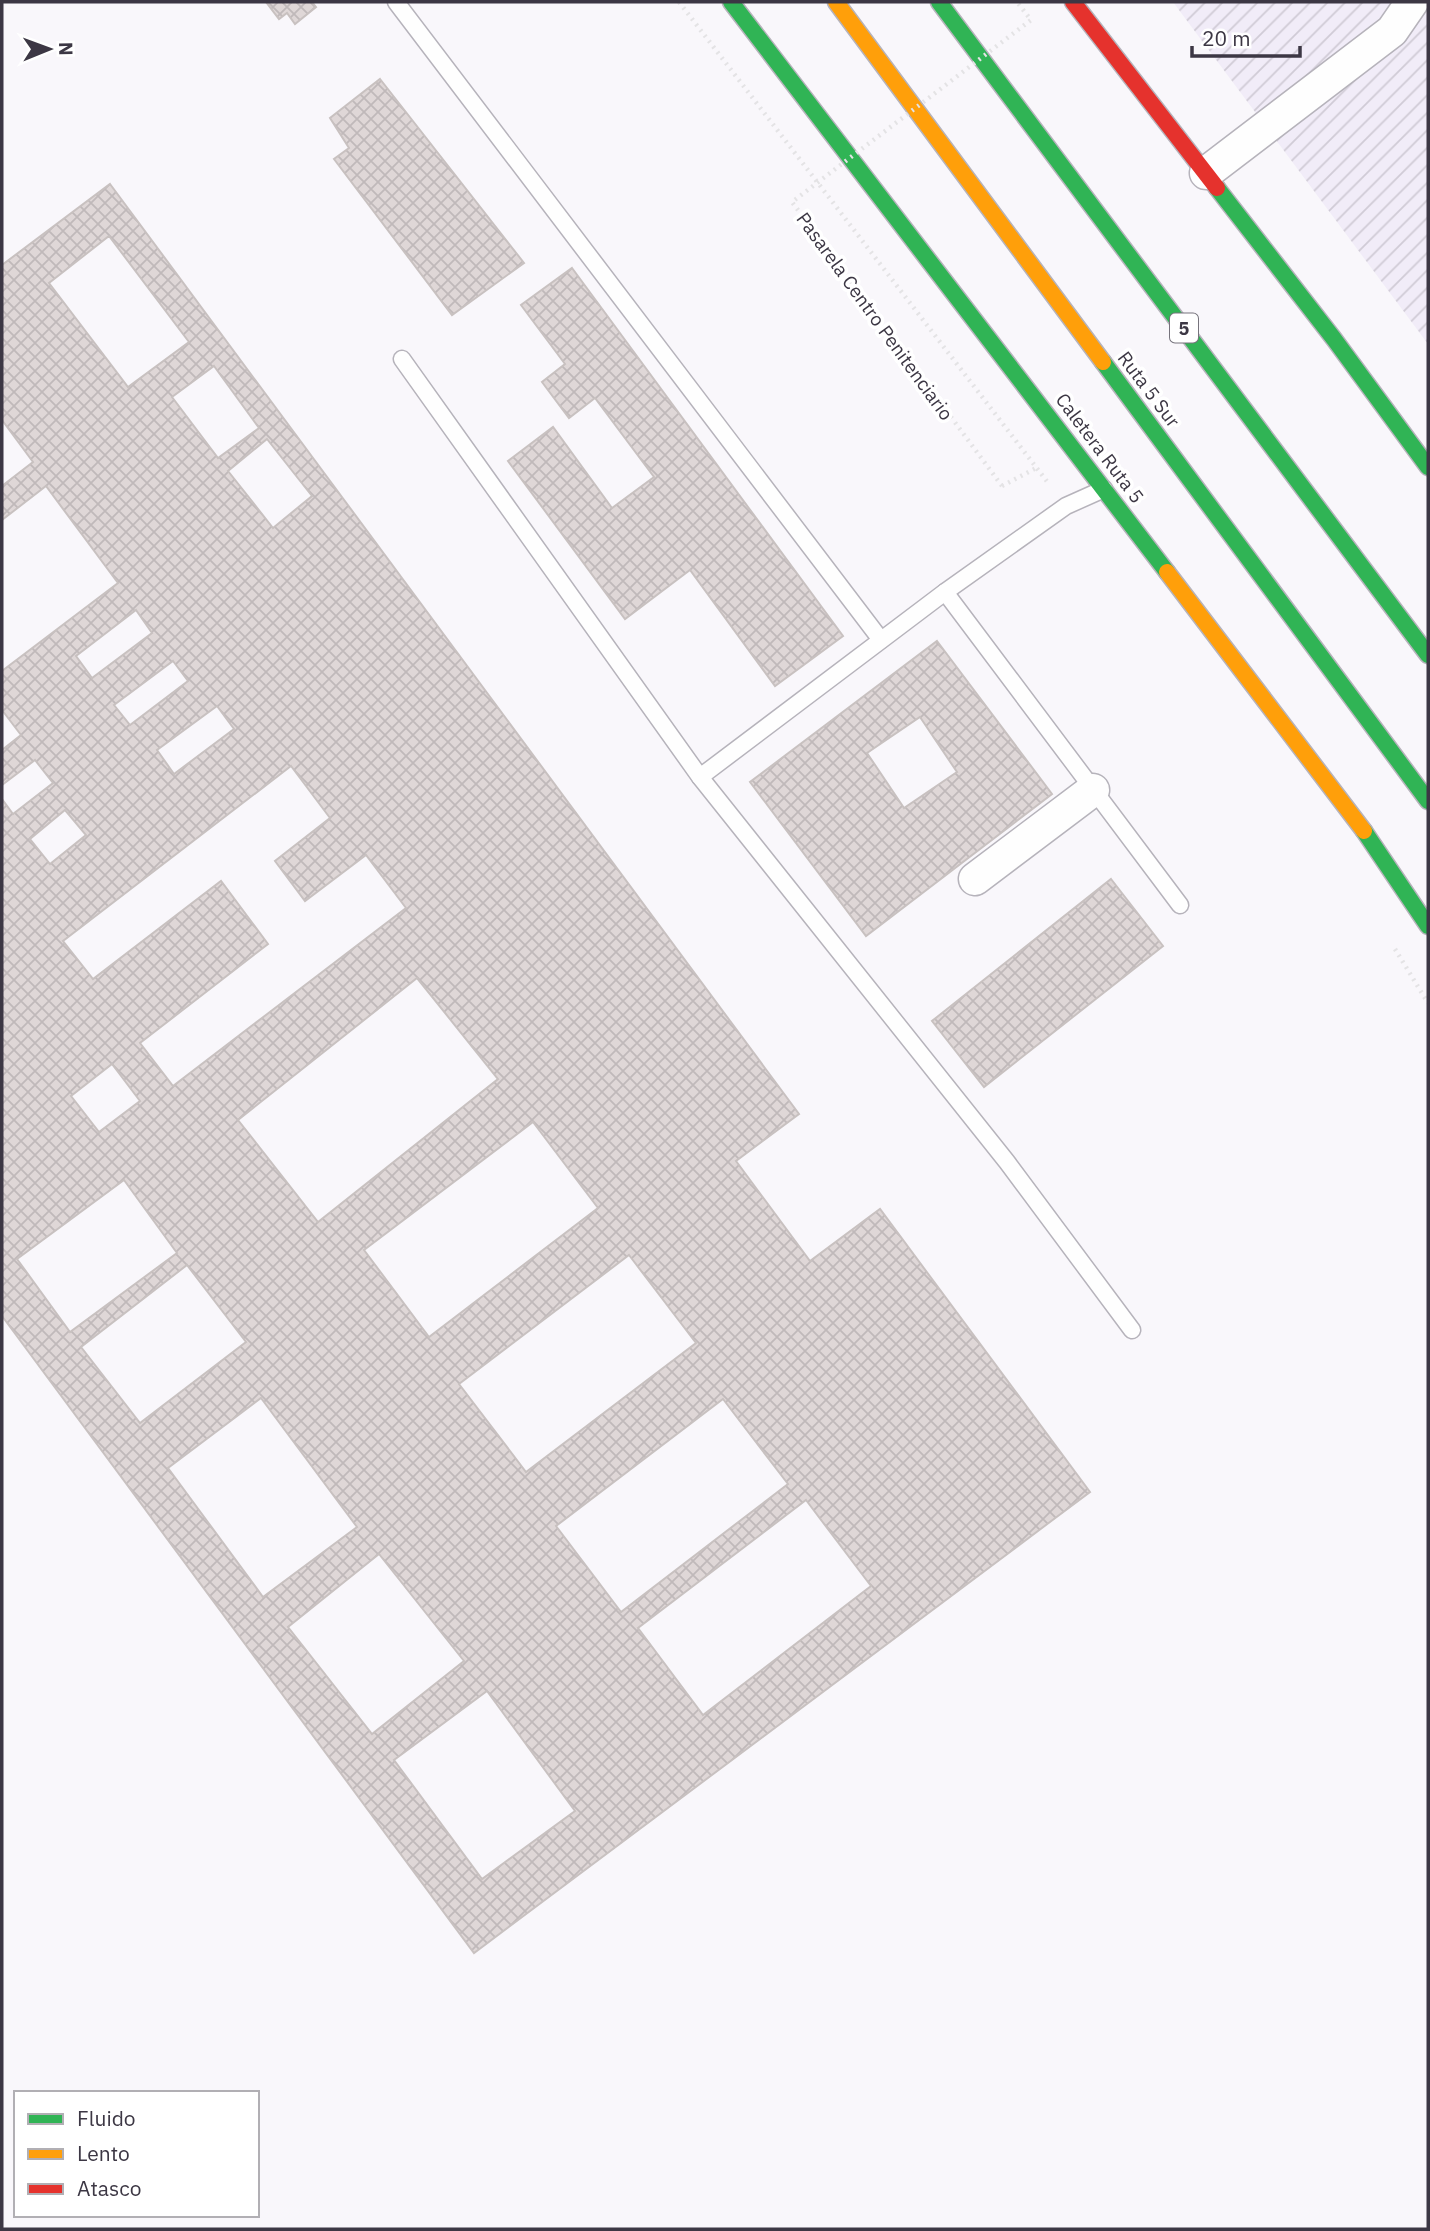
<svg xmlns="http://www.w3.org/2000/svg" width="1430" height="2231" font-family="'IBM Plex Sans',sans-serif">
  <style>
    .industrial { fill: url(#industrial-furrows) }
    .building { fill: url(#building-cross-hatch); stroke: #c8c1c0; stroke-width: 2; fill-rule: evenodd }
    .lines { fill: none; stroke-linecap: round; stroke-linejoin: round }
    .lane-casing { stroke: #b6b3bb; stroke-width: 19 }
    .street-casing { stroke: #b6b3bb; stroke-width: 35 }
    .fast-casing { stroke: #b6b3bb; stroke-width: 19 }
    .slow-casing { stroke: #b6b3bb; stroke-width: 19 }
    .jam-casing { stroke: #b6b3bb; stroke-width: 19 }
    .path { stroke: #e4e3e5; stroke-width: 4.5; stroke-dasharray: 2 5; stroke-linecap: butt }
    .lane { stroke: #fefefe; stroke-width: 16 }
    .street { stroke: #fefefe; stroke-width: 32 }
    .fast { stroke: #30b455; stroke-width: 16 }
    .slow { stroke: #ff9f0a; stroke-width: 16 }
    .jam { stroke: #e5322d; stroke-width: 16 }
    .path-bridge { stroke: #e4e3e5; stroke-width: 4.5; stroke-dasharray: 2 5; stroke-linecap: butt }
    .labels { text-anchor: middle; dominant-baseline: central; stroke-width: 7; stroke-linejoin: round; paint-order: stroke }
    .shield { fill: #fff; stroke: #76737c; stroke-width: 2 }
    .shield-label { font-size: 18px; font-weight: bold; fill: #3c3744 }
    .street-label { font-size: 19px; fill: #3c3744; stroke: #fff }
  </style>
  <defs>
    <pattern id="industrial-furrows" width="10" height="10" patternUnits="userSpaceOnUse" patternTransform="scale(1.75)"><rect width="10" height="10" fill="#f1ecf8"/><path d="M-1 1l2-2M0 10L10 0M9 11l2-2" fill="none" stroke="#d0cbd6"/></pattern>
    <pattern id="building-cross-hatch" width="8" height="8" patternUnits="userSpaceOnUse" patternTransform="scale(1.75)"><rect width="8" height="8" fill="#dfd7d7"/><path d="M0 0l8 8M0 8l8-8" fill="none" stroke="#c0b9ba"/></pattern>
  </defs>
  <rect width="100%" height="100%" fill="#f9f7fb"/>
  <!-- industrial -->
  <polygon class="industrial" points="1173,2 1428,2 1428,344"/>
  <!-- building -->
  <g class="building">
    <polygon points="266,2 312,2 316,7 295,24 287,13 279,19"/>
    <polygon points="380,79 524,263 452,315 334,159 349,148 330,118"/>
    <path d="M110,184L799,1114L736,1161L810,1261L880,1209L1090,1492L474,1953L2,1316V799L13,814L53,783L35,760L2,785V750L21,735L2,710V671L118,583L46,486L2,520V486L33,462L2,420V265ZM109,236L189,342L128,387L49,283ZM214,366L259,428L218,458L172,397ZM267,439L312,496L273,528L228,471ZM136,610L152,633L92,678L76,656ZM173,661L188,681L130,725L114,705ZM217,706L234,729L174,774L157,750ZM291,766L330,818L275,861L305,901L366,855L406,908L173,1086L140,1043L268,944L221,881L93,979L63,941ZM65,810L86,835L50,864L30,839ZM417,978L498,1079L318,1222L238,1120ZM112,1064L140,1101L99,1132L71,1096ZM533,1122L598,1208L429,1337L364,1250ZM124,1180L177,1253L70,1332L17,1259ZM629,1255L696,1343L526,1472L459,1384ZM187,1265L246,1342L140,1423L81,1347ZM261,1398L357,1527L263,1597L168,1468ZM723,1399L788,1484L621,1612L556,1526ZM806,1500L871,1586L703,1715L638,1628ZM379,1554L464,1661L372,1734L288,1627ZM487,1691L575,1811L482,1879L394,1760Z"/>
    <polygon points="572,268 843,636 775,686 690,570 625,619 508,461 553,427 612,508 654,477 595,398 569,418 542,382 565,364 521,305"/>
    <path d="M937,641L1052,794L866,936L750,782ZM920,717L957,772L904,808L867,753Z"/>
    <polygon points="1111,879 1163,946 984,1087 932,1021"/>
  </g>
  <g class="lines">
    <!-- lane casing -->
    <g class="lane-casing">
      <g id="lane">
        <polyline points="396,2 881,640"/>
        <polyline points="402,359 700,777 1007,1162 1132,1330"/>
        <polyline points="945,592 1180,905"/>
        <polyline points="700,777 945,592 1066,506 1104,489"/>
      </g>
    </g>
    <!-- street casing -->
    <g class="street-casing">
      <g id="street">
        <polyline points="1206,173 1392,31 1412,2"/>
        <polyline points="975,879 1093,790"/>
      </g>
    </g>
    <!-- fast casing -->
    <g class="fast-casing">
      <g id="fast">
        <polyline points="731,2 1167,572"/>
        <polyline points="939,2 1428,655"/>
        <polyline points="1217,188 1334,339 1428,467"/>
        <polyline points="1103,362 1428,801"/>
        <polyline points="1364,831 1428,926"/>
      </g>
    </g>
    <!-- slow casing -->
    <g class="slow-casing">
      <g id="slow">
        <polyline points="836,2 1103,362"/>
        <polyline points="1167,572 1364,831"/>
      </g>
    </g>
    <!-- jam casing -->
    <g class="jam-casing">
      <polyline id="jam" points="1073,2 1217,188"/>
    </g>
    <!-- path -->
    <g class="path">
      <polyline points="679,2 1049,484"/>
      <polyline points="1002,486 1038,467"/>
      <polyline points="1395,949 1428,1003"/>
    </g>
    <!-- lane -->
    <use href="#lane" class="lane"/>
    <!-- street -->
    <use href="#street" class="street"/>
    <!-- fast -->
    <use href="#fast" class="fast"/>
    <!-- slow -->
    <use href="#slow" class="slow"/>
    <!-- jam -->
    <use href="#jam" class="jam"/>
    <!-- path-bridge -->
    <polyline class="path-bridge" points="1002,486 792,202 1031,20 1017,2"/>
  </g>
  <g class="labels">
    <!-- shield labels -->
    <rect class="shield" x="1170" y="313.5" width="28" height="29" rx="5"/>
    <g class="shield-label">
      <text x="1184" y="328">5</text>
    </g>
    <!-- street labels -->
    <g class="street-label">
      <text transform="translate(875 316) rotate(54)">Pasarela Centro Penitenciario</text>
      <text transform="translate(1149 389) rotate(53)">Ruta 5 Sur</text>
      <text transform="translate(1100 448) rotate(53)">Caletera Ruta 5</text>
    </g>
  </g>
  <!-- border -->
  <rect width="1430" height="2231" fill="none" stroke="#3c3744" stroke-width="7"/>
  <!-- legend -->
  <rect x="14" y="2091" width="245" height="126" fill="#ffffff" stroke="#b1afb4" stroke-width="2"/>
  <rect x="28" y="2114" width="35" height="10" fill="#30b455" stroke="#b1afb4" stroke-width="2"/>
  <text x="77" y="2126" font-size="21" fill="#3c3744">Fluido</text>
  <rect x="28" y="2149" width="35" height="10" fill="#ff9f0a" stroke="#b1afb4" stroke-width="2"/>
  <text x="77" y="2161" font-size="21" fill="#3c3744">Lento</text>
  <rect x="28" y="2184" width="35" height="10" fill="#e5322d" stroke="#b1afb4" stroke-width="2"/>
  <text x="77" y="2196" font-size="21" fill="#3c3744">Atasco</text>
  <!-- north arrow -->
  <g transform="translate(49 49) rotate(89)" stroke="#ffffff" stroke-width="5" paint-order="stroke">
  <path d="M0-5L12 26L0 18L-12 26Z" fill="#3c3744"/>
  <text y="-10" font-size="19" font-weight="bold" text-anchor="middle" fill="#3c3744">N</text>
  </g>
  <!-- scale -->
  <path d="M1192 46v10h108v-10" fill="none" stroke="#3c3744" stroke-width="3.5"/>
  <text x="1202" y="46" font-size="21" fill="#3c3744" stroke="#ffffff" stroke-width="5" paint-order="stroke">20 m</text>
</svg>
